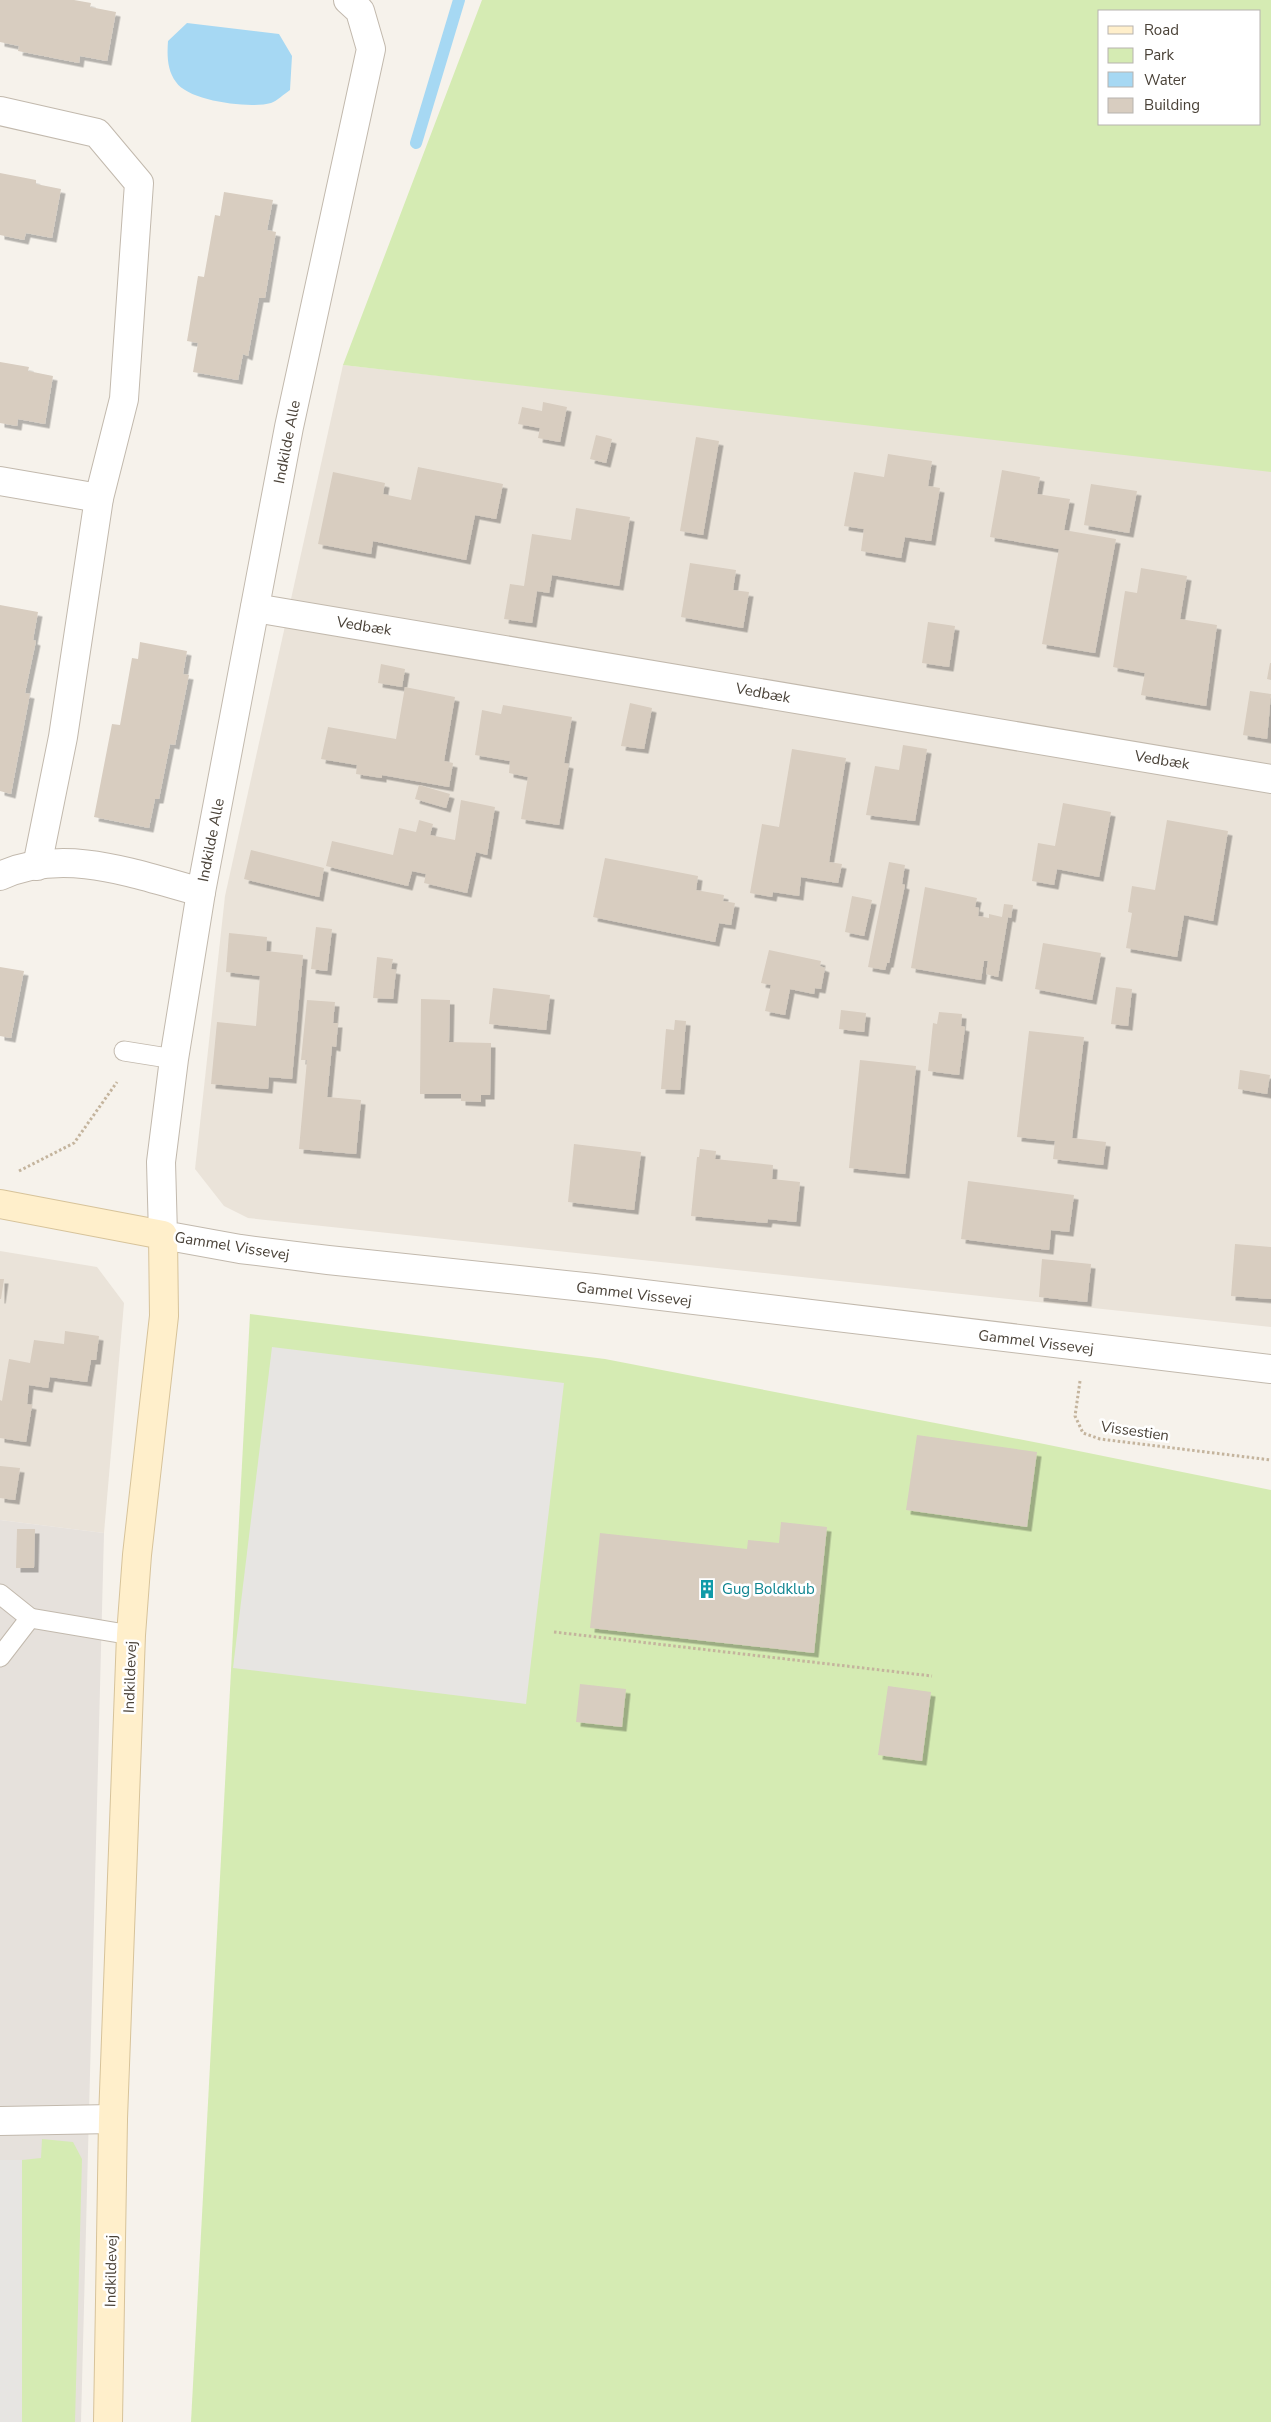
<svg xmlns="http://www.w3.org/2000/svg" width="1271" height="2422" font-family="'Nunito Sans',sans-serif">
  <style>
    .residential { fill: #eae3d9 }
    .industrial { fill: #e6e1dc }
    .green { fill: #d5ebb3; fill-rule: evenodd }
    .parking { fill: #e7e5e2 }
    .water { fill: #a6d8f3 }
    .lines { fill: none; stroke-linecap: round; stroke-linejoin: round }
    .stream { stroke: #a6d8f3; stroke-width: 12 }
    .building { fill: #d8cdc0; filter: url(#shadow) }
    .lane-casing { stroke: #c2b9ad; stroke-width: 21 }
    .street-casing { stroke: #c2b9ad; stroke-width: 30 }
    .secondary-casing { stroke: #d7c39a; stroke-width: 30 }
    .path { stroke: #c4b49d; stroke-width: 3; stroke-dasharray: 2.5 2.5; stroke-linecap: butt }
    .lane { stroke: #fff; stroke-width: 19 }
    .street { stroke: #fff; stroke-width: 28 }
    .secondary { stroke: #ffefcb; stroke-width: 28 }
    .labels { text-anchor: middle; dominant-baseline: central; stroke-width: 5; stroke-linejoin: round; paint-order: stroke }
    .street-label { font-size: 15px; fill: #4a4238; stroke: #fff }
    .culture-label { font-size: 15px; fill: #0d838f; stroke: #fff; text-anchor: start }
  </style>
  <defs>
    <filter id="shadow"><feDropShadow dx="4.5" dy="4.5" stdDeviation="0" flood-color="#0004"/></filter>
  </defs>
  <rect width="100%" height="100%" fill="#f6f2eb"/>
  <!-- residential -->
  <g class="residential">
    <polygon points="343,365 1271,469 1271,1327 248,1218 224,1206 195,1169 225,896"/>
    <polygon points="0,1251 97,1267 124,1303 104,1533 0,1520"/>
  </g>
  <!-- industrial -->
  <polygon class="industrial" points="0,1520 104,1533 81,2422 0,2422"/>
  <!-- green -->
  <g class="green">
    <path d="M482,0H1271V472L343,365ZM1100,11H1260V124H1100Z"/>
    <polygon points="250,1314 605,1359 1044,1444 1271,1490 1271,2422 191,2422"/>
    <polygon points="42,2139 73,2142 82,2159 75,2422 22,2422 22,2160 41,2158"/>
  </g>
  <!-- parking -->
  <g class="parking">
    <polygon points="272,1347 564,1383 526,1704 233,1668"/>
    <rect x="0" y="2160" width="22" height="262"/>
  </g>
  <!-- water -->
  <path class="water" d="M187,23L279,34L292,56L290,90C284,94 277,101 271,103C250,109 188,101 176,82C167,70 167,55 168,41Z"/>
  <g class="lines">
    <!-- stream -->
    <polyline class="stream" points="416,143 459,0"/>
  </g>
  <!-- building -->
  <g class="building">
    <polygon points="0,0 74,0 91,3 90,7 116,12 107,61 80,56 79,63 18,51 19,46 0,42"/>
    <polygon points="0,173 36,180 36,184 61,189 52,238 26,233 24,240 0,235"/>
    <polygon points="224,192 273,200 267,230 276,232 265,298 259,298 248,356 243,354 238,380 193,372 198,343 187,341 198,276 204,277 215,215 220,216"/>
    <polygon points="0,362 29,367 28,371 53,376 45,424 18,419 17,426 0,423"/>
    <polygon points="543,402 567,407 560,442 538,438 540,428 518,424 522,407 542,411"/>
    <polygon points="596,435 612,439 606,463 590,459"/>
    <polygon points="696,437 719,441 703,535 680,531"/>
    <polygon points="888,454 932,461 928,486 940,488 931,541 905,537 901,558 861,551 864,529 844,526 854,472 884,477"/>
    <polygon points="418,467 503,484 496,519 475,515 466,560 373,541 371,554 318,544 333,472 385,483 383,494 411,500"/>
    <polygon points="1002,470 1040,477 1037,494 1070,499 1064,530 1116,539 1095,653 1042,644 1059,549 990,537"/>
    <polygon points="1091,484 1137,491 1129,533 1084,525"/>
    <polygon points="576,508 630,517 619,586 552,575 549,593 537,591 532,623 504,619 510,584 524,586 532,534 571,540"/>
    <polygon points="690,563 736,570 733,590 749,592 743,628 681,617"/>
    <polygon points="1141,568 1187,576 1180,619 1217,625 1206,706 1141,695 1145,673 1113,667 1125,591 1137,593"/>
    <polygon points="0,605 38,612 33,640 36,641 25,693 30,694 11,794 0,791"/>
    <polygon points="928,622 955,626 949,667 922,663"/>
    <polygon points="140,642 187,651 183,674 189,675 175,745 170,744 159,799 155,799 149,828 94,817 112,724 120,725 132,658 138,659"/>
    <polygon points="1270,663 1271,663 1271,680 1267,679"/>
    <polygon points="381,664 405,669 402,687 378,683"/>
    <polygon points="405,687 455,697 444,761 453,763 449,787 382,775 382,778 356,774 357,765 321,759 328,727 396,739"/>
    <polygon points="1250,691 1271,694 1267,739 1243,735"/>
    <polygon points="630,703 652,708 644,749 621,746"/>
    <polygon points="503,705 572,717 564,763 569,764 559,825 521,819 528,777 509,773 510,761 475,755 482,710 501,714"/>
    <polygon points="903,745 927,749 915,821 866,815 875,766 899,770"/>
    <polygon points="792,749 846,758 829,862 842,864 838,883 801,877 799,896 773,892 772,897 750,893 762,824 779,827"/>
    <polygon points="419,785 450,794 446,808 415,799"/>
    <polygon points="461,800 495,807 487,855 476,852 467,893 424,883 426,874 412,871 408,886 326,866 332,841 393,855 399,828 416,832 419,820 433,824 430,835 455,840"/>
    <polygon points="1063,803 1111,812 1099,877 1057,869 1054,885 1032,881 1038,843 1055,846"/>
    <polygon points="1167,820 1228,831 1213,921 1184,915 1177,957 1126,948 1132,913 1128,912 1132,886 1155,890"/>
    <polygon points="251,850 324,868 319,897 244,879"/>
    <polygon points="605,858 698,876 696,890 724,895 723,901 735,903 731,925 719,923 715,942 593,917"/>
    <polygon points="889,862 905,865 902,884 905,885 889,963 887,963 885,970 868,967"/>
    <polygon points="925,887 977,898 975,907 979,908 978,916 989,918 989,914 1002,917 1004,904 1013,905 1011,918 1008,917 998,977 986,974 988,961 984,961 981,980 911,968"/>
    <polygon points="852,896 872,900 864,936 845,932"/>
    <polygon points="316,927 332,929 327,971 311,969"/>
    <polygon points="229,933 267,937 266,951 303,955 292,1079 269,1077 268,1089 211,1084 217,1022 256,1026 260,976 226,972"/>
    <polygon points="1043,943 1101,953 1092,1000 1035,989"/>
    <polygon points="769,950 821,961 820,966 825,968 821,989 815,988 814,994 790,989 785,1015 765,1011 771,985 761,983"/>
    <polygon points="377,957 393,959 391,969 396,970 393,999 373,998"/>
    <polygon points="0,967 24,971 11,1038 0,1036"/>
    <polygon points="1116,987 1132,989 1128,1026 1111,1024"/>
    <polygon points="493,988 550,995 546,1030 489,1024"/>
    <polygon points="421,999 450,1000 449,1042 491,1043 490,1095 481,1095 481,1102 461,1101 461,1094 420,1094"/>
    <polygon points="307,1000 335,1002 333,1023 338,1023 336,1047 332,1046 327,1097 361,1100 356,1154 299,1149 307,1060 301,1060"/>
    <polygon points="841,1010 866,1013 864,1032 839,1029"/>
    <polygon points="939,1012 962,1014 961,1026 965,1027 959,1075 928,1071 933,1023 937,1024"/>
    <polygon points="675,1020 686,1021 680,1090 661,1089 666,1029 674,1030"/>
    <polygon points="1029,1031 1084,1037 1072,1138 1106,1142 1103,1165 1053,1159 1055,1141 1017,1137"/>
    <polygon points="860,1060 916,1066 905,1174 849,1168"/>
    <polygon points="1240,1070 1270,1075 1267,1094 1238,1089"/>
    <polygon points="574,1144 641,1152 634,1210 568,1202"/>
    <polygon points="700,1149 716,1151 715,1159 773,1165 772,1179 800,1182 796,1222 768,1219 767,1223 691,1216 697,1157 699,1157"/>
    <polygon points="968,1181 1074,1195 1069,1232 1051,1230 1049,1250 961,1239"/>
    <polygon points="1235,1244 1271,1247 1271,1299 1231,1296"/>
    <polygon points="1042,1259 1091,1264 1087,1302 1039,1297"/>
    <polygon points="0,1279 4,1279 1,1299 0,1299"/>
    <polygon points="65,1331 99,1336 96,1360 91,1360 87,1382 50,1377 48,1388 29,1385 27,1404 32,1405 26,1442 0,1438 0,1400 2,1401 9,1359 30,1363 34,1340 64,1344"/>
    <polygon points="917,1435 1037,1452 1027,1527 906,1510"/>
    <polygon points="0,1466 20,1468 15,1500 0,1498"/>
    <polygon points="781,1522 827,1527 814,1653 590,1628 600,1533 747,1549 748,1540 779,1543"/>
    <polygon points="17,1529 35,1529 34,1568 16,1568"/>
    <polygon points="580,1684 626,1689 622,1727 576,1722"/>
    <polygon points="888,1686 931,1692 922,1761 878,1755"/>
  </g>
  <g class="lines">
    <!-- lane casing -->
    <g class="lane-casing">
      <g id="lane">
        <polyline points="124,1051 174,1059"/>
        <polyline points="0,1594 30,1618"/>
        <polyline points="0,1657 30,1618 131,1635"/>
      </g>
    </g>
    <!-- street casing -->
    <g class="street-casing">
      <g id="street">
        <polyline points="348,0 360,11 371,49 289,427 201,892 174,1059 161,1162 163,1235 240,1249 328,1260 594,1288 1271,1369"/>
        <polyline points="0,111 97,133 139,183 124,399 99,498 63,737 37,866"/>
        <polyline points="0,481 99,498"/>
        <polyline points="255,608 1271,779"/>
        <path d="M0,876C65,846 137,875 201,892"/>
        <polyline points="0,2121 113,2119"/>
      </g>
    </g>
    <!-- secondary casing -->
    <g class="secondary-casing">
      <polyline id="secondary" points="0,1204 163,1235 164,1316 137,1555 131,1635 113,2119 108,2422"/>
    </g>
    <!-- path -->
    <g class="path">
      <polyline points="19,1171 74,1143 117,1082"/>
      <polyline points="1080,1381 1075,1416 1083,1433 1100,1439 1271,1460"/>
      <polyline points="554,1632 932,1676"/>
    </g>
    <!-- lane -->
    <use href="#lane" class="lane"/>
    <!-- street -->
    <use href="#street" class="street"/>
    <!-- secondary -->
    <use href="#secondary" class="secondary"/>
  </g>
  <!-- icons -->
  <defs>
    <g id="building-bare" transform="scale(1.5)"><path d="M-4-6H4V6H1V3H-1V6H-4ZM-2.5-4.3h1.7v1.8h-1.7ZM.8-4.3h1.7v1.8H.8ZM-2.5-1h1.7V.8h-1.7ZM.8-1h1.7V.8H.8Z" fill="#0f9aa8" stroke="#fff" stroke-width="2.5" paint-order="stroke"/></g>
  </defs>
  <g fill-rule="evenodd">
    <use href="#building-bare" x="707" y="1589"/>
  </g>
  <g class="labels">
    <!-- street labels -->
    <g class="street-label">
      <text transform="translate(287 442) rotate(-79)">Indkilde Alle</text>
      <text transform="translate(364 626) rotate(9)">Vedbæk</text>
      <text transform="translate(763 693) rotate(10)">Vedbæk</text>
      <text transform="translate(1162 760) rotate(9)">Vedbæk</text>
      <text transform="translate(211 840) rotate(-79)">Indkilde Alle</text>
      <text transform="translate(232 1246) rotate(9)">Gammel Vissevej</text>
      <text transform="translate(634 1294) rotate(7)">Gammel Vissevej</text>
      <text transform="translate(1036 1342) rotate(7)">Gammel Vissevej</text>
      <text transform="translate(1135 1431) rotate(8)">Vissestien</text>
      <text transform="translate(130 1677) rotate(-88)">Indkildevej</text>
      <text transform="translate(111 2271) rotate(-89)">Indkildevej</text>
    </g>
    <!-- culture labels -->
    <g class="culture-label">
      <text x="722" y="1589">Gug Boldklub</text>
    </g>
  </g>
  <!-- legend -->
  <rect x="1098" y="10" width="162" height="115" fill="#ffffff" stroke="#b7b3af"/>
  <rect x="1108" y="26" width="25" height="8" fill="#ffefcb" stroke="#b7b3af"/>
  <text x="1144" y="35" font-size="15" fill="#4a4238">Road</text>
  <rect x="1108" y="48" width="25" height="15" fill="#d5ebb3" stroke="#b7b3af"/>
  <text x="1144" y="60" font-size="15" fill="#4a4238">Park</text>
  <rect x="1108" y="72" width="25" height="15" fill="#a6d8f3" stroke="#b7b3af"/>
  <text x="1144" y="85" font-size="15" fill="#4a4238">Water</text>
  <rect x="1108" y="98" width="25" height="15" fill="#d8cdc0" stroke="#b7b3af"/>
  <text x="1144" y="110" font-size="15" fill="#4a4238">Building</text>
</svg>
